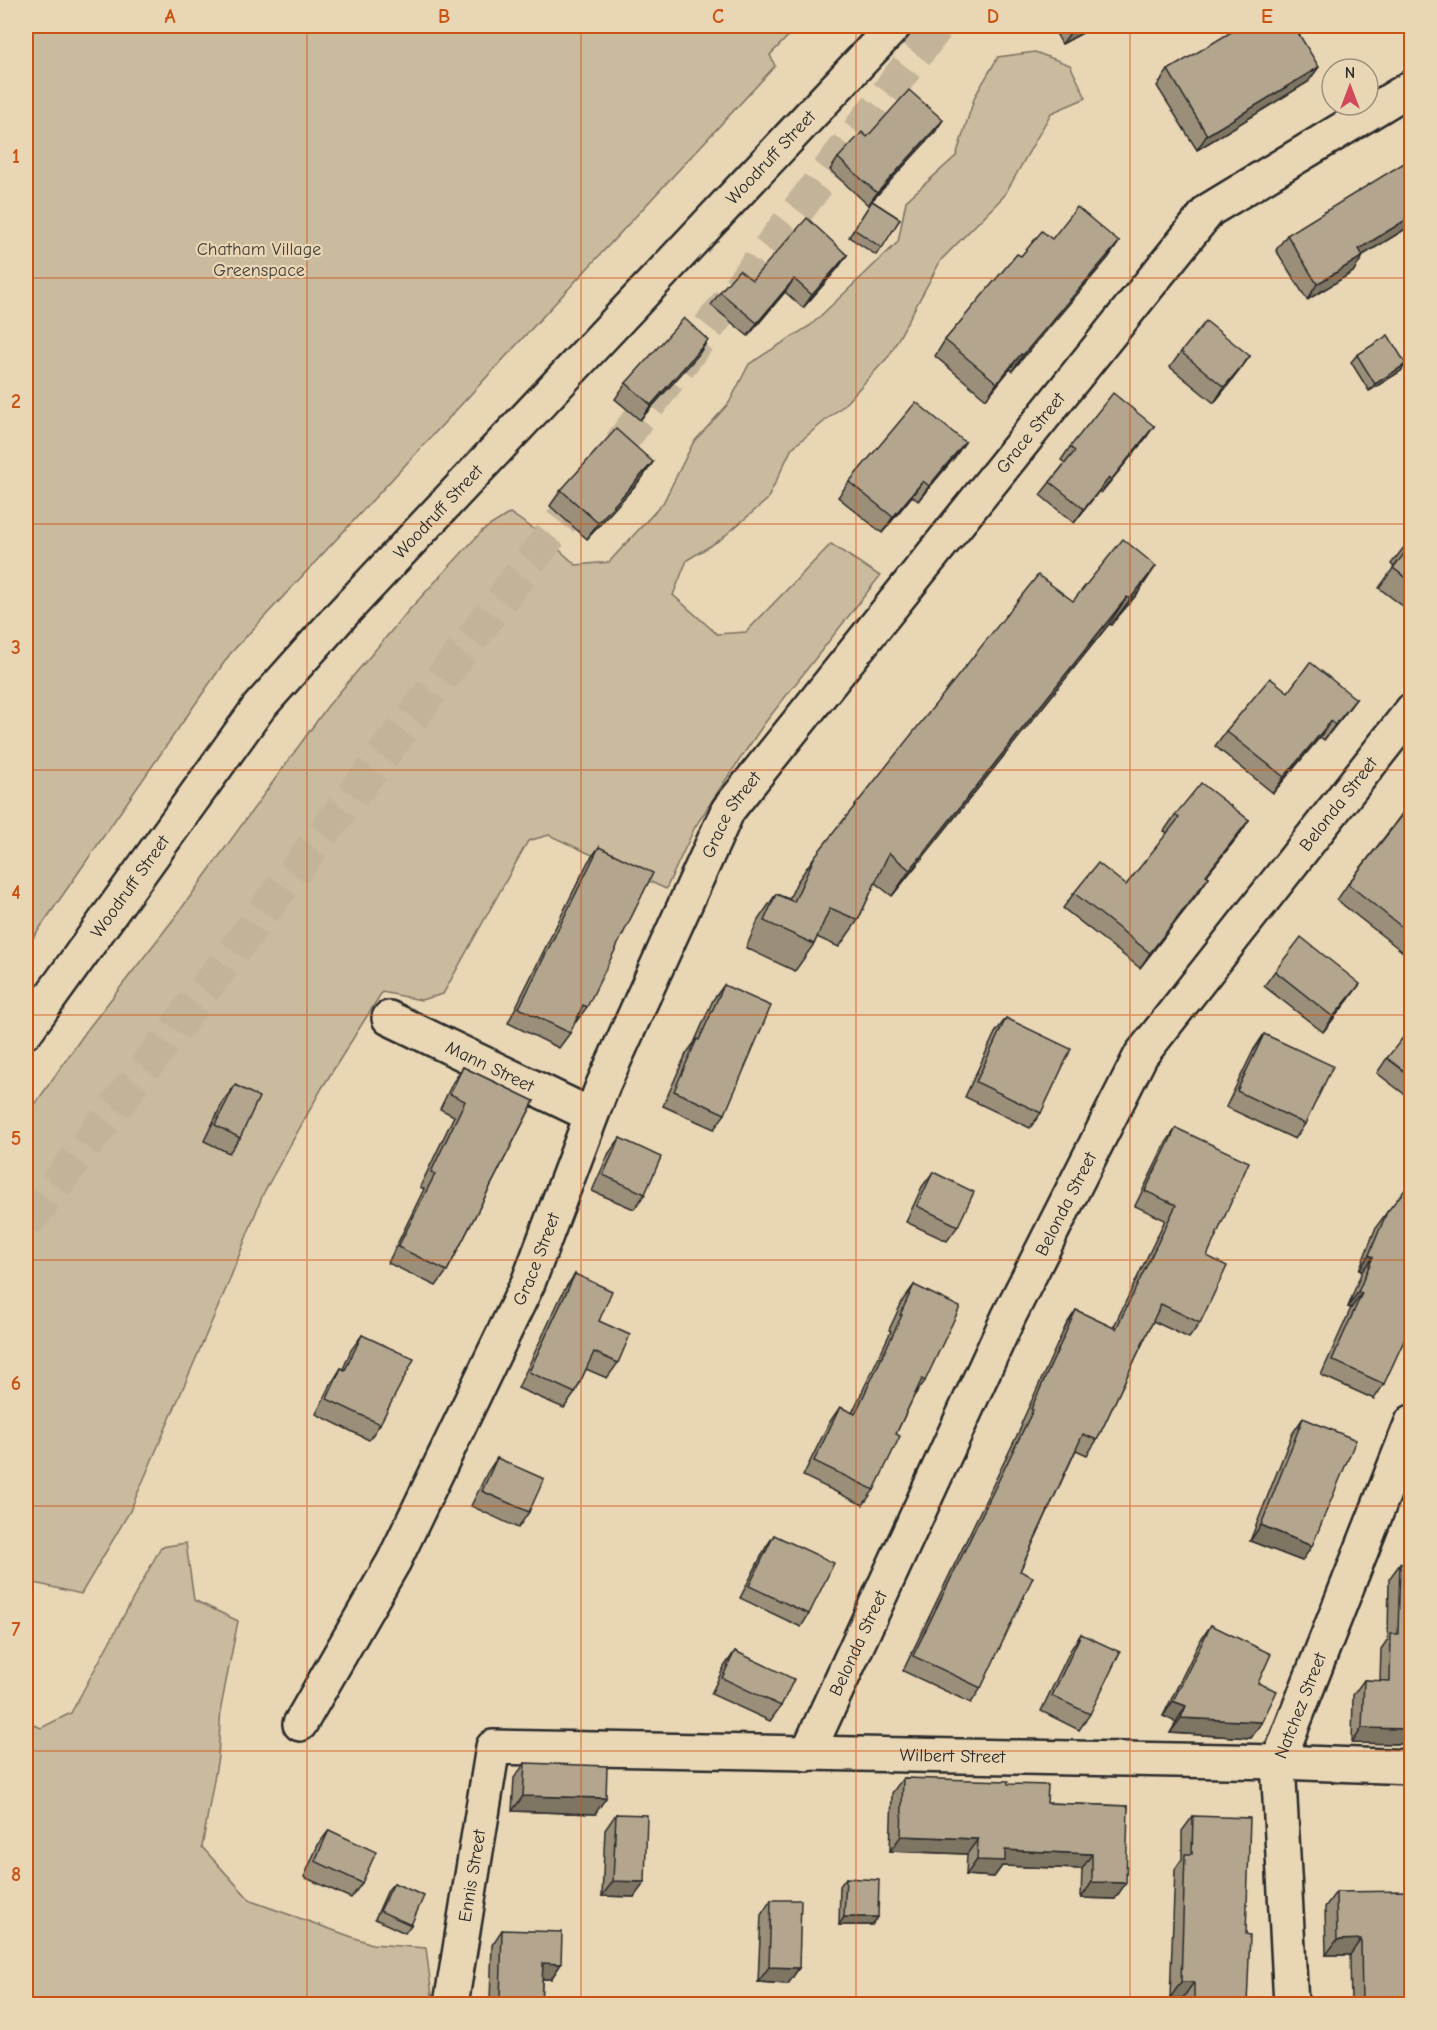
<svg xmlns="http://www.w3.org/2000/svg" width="1437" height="2030" font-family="'Comic Neue',sans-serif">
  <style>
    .green { fill: #caba9e; stroke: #7a7264; stroke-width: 1.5 }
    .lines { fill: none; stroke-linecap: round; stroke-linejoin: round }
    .minor-tunnel { stroke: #c3b499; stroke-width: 33; stroke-dasharray: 33 16; stroke-linecap: butt }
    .minor-casing { stroke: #2b2b2b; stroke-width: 38 }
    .minor { stroke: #e9d6b4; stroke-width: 33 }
    .wall { fill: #9b8f7a; stroke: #2b2b2b; stroke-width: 1.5 }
    .shaded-wall { fill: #7e7463; stroke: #2b2b2b; stroke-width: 1.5 }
    .building { fill: #b4a68e; stroke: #2b2b2b; stroke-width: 1.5 }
    .grid { fill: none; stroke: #cc5211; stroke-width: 1.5; stroke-opacity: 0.55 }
    .labels { text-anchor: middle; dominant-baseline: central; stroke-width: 4.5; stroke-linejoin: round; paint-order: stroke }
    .street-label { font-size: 18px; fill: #2b2b2b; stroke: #e9d6b4 }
    .park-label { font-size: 18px; fill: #43403c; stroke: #e9d6b4 }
    .neatline { fill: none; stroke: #cc5211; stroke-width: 2 }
    .grid-label { font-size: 20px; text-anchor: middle; font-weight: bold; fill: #cc5211 }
  </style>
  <rect width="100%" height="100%" fill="#e9d6b4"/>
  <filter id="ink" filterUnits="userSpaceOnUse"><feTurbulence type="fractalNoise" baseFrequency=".0167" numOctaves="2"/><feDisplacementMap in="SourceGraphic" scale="12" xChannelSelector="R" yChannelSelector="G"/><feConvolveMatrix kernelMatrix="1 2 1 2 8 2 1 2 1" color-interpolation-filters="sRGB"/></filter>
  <g filter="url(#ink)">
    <!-- green -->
    <g class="green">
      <polygon points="26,26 798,26 770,55 775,66 230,654 26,948"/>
      <polygon points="1035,52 1070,65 1086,98 1051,113 1004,196 941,260 889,356 843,406 792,448 767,500 720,540 687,560 673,595 717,634 746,632 831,544 880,576 764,724 723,784 695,827 666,889 549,835 528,841 443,994 421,1000 382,992 322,1088 263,1194 228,1284 130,1511 81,1594 26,1581 26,1117 87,1030 176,916 327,707 409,610 483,530 510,513 544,536 576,565 609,562 663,503 693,443 729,403 749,364 811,325 898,242 906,201 956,156 975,96 998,57"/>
      <polygon points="186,1543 194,1600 238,1621 221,1707 218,1757 202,1847 251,1901 372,1944 426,1948 433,2004 26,2004 26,1721 41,1728 71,1713 161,1547"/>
    </g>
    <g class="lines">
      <!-- minor-tunnel -->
      <polyline class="minor-tunnel" points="26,1224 938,26"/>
      <!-- minor casing -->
      <g class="minor-casing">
        <g id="minor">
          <path id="s1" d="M389,1018L591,1115"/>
          <path id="s2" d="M26,1031L259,707L341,615L894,26"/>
          <path id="s3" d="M300,1724L394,1561L528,1283L603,1085L728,810L1209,210L1412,87"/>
          <path id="s4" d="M807,1754L1009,1316L1141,1055L1412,710"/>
          <path id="s5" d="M451,2004L493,1747L1278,1762L1412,1767"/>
          <path id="s6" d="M1291,2004L1278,1762L1412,1422"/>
        </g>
      </g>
      <!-- minor -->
      <use href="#minor" class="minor"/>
    </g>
    <!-- wall -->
    <g class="wall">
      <polygon points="1052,26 1095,26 1062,44"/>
      <polygon points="1168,70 1308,82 1197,150 1157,86"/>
      <polygon points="935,132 868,205 830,170 838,158 867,137"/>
      <polygon points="872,201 900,219 876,255 849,237"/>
      <polygon points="1412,225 1363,255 1363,256 1353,272 1307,300 1276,250 1287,235"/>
      <polygon points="1052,239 1119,242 1108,258 1012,371 1010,369 986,399 935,356 945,340 1021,256"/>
      <polygon points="847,255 838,268 803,308 785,292 748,336 711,305 720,292 752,280"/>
      <polygon points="708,340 698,355 640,420 615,399 626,383"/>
      <polygon points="1181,352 1250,356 1239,371 1214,403 1170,367"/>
      <polygon points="1357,355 1401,371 1369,391 1351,362"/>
      <polygon points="1154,426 1145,439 1101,493 1099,491 1074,523 1040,495 1065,463 1061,460 1070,447"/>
      <polygon points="965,442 954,458 918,501 912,496 882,533 838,497 849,482"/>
      <polygon points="653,462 642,478 587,539 550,506 561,490"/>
      <polygon points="1412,537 1412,613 1379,588 1394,567 1391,564"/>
      <polygon points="1138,593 1111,625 1109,624 892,896 875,883 858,920 839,947 817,937 814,944 795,971 746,948 758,920 776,894 789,899 797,882 815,856 1073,601"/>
      <polygon points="1356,699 1324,740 1320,737 1273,793 1215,746 1226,731"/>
      <polygon points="1412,801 1412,940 1403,952 1337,900 1348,884 1390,830 1401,815"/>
      <polygon points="1175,815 1249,820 1239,835 1207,875 1209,877 1198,893 1140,968 1063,908 1074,893 1126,885 1168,833 1164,831"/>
      <polygon points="599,847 587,1007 576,1022 575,1022 570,1033 559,1048 508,1023 588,862"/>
      <polygon points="1275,971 1349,999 1323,1032 1264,986"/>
      <polygon points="724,985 725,1114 714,1129 663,1106 686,1054 694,1043 713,1000"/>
      <polygon points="1006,1018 1041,1113 1030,1128 965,1097 995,1033"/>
      <polygon points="1412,1031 1412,1100 1377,1073 1387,1058"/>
      <polygon points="1264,1034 1305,1124 1295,1139 1226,1107 1254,1049"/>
      <polygon points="463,1067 534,1101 447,1271 436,1286 388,1263 424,1189 420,1187 454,1116 440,1109 453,1082"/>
      <polygon points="235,1085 240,1138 229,1153 204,1141 224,1100"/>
      <polygon points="1176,1128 1207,1256 1200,1323 1189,1338 1153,1321 1097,1440 1087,1455 1076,1450 1020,1571 981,1688 971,1703 903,1671 1022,1425 1021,1424 1066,1325 1076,1310 1113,1328 1165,1220 1135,1206 1166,1143"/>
      <polygon points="620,1138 645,1194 634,1209 592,1191 609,1153"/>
      <polygon points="933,1172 958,1226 947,1241 906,1222 922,1187"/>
      <polygon points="1387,1212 1384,1384 1374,1399 1321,1375 1351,1308 1348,1307 1362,1271 1359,1270 1376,1227"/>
      <polygon points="575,1274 599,1321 618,1363 607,1378 586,1369 575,1393 564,1408 518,1388 564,1290"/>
      <polygon points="914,1285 925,1381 914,1396 896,1434 874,1490 863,1505 803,1476 829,1423 840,1407 852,1413 891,1331 889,1330 903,1300"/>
      <polygon points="362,1335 380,1424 369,1440 316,1414 331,1384 341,1368 343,1369 351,1350"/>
      <polygon points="1303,1418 1302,1561 1250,1541 1292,1434"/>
      <polygon points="497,1458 529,1512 518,1528 471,1506 487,1473"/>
      <polygon points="774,1535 809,1614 801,1627 740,1598 766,1547"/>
      <polygon points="1400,1564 1407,1744 1352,1743 1353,1695 1364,1680 1380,1681 1381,1649 1388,1639 1389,1579"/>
      <polygon points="1211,1625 1258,1683 1262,1722 1251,1738 1170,1733 1176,1722 1163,1716 1200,1641"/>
      <polygon points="1081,1634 1090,1714 1079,1730 1041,1711 1071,1649"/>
      <polygon points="735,1651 781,1706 770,1721 711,1694 724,1667"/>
      <polygon points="525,1763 595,1814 512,1811 514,1778"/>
      <polygon points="903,1778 1008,1784 1047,1803 1128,1806 1115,1899 1081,1898 1082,1869 1002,1866 994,1877 966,1875 967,1854 890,1851 892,1793"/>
      <polygon points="616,1814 634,1897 602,1896 605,1830"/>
      <polygon points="1193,1816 1246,1934 1247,2004 1183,2004 1183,1998 1170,1998 1175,1869 1182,1859 1182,1831"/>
      <polygon points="329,1830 362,1883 351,1898 304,1877 318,1845"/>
      <polygon points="846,1878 878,1917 872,1925 839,1925 840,1886"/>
      <polygon points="394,1883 411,1925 405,1933 375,1919 388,1890"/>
      <polygon points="1336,1892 1407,1898 1412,2004 1351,2004 1350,1955 1326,1955 1325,1907"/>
      <polygon points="771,1900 799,1968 788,1984 758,1982 761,1915"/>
      <polygon points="502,1930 561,1964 551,1979 542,1979 541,2004 479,2004 482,2000 490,2000 492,1945"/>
    </g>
    <!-- shaded-wall -->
    <g class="shaded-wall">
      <polygon points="1075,26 1095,26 1062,44"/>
      <polygon points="1319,67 1308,82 1197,150 1207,135"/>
      <polygon points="943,120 935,132 868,205 877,193"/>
      <polygon points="1412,216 1412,225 1348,264 1359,249"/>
      <polygon points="1119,242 1108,258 1012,371 1023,355"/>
      <polygon points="847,255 838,268 803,308 812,295"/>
      <polygon points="1363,256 1353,272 1307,300 1317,284"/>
      <polygon points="794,279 785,292 748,336 757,323"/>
      <polygon points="708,340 698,355 640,420 651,405"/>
      <polygon points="1021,354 1010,369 986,399 997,383"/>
      <polygon points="1250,356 1239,371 1214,403 1224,387"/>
      <polygon points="1406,364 1401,371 1369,391 1375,384"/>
      <polygon points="1154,426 1145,439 1101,493 1111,480"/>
      <polygon points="965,442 954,458 918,501 929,486"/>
      <polygon points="653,462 642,478 587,539 598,523"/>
      <polygon points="1109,478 1099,491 1074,523 1084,509"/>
      <polygon points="923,481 912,496 882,533 893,517"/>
      <polygon points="1156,566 1138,593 1111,625 1130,599"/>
      <polygon points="1127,597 1109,624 892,896 910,870"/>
      <polygon points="1356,699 1345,714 1324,740 1335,725"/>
      <polygon points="1331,721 1320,737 1273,793 1284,777"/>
      <polygon points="1249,820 1239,835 1195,890 1206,875"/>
      <polygon points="1209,877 1198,893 1140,968 1150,953"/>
      <polygon points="1360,984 1349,999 1323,1032 1333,1017"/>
      <polygon points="1369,1255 1373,1257 1362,1271 1359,1270"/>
      <polygon points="1358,1292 1362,1293 1351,1308 1348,1307"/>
      <polygon points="1261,1525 1312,1546 1302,1561 1250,1541"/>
      <polygon points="1173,1701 1186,1706 1176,1722 1163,1716"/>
      <polygon points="1181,1718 1262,1722 1251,1738 1170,1733"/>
      <polygon points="1362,1728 1412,1729 1412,1737 1407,1744 1352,1743"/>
      <polygon points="523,1796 606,1798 595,1814 512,1811"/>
      <polygon points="901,1836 978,1839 967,1854 890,1851"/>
      <polygon points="1005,1850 1092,1854 1082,1869 1002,1866 994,1877 966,1875 977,1860"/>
      <polygon points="613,1881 645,1882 634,1897 602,1896"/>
      <polygon points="1092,1882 1126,1883 1115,1899 1081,1898"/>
      <polygon points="844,1917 878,1917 872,1925 839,1925"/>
      <polygon points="1361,1939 1350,1955 1326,1955 1337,1940"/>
      <polygon points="543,1963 561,1964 551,1979 532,1979"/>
      <polygon points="769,1967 799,1968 788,1984 758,1982"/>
      <polygon points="1181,1982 1194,1982 1183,1998 1170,1998"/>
    </g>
    <!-- building -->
    <g class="building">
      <polygon points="1241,26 1294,26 1319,67 1207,135 1168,70"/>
      <polygon points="909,90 943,120 877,193 838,158 862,132 867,137"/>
      <polygon points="1412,158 1412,216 1359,249 1363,256 1317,284 1287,235"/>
      <polygon points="872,201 900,219 882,248 854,229"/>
      <polygon points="1077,207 1119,242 1023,355 1021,354 997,383 945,340 1017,254 1021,256 1042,231 1052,239"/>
      <polygon points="807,218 847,255 812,295 794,279 757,323 720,292 739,270 752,280"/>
      <polygon points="684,318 708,340 651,405 626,383"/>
      <polygon points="1206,321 1250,356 1224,387 1181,352"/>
      <polygon points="1388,335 1406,364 1375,384 1357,355"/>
      <polygon points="1113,393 1154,426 1111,480 1109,478 1084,509 1050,482 1075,451 1070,447"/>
      <polygon points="916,402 965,442 929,486 923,481 893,517 849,482"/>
      <polygon points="616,429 653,462 598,523 561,490"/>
      <polygon points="1412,537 1412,582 1393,568 1410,546 1408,548 1405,545"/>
      <polygon points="1123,539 1156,566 1130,599 1127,597 910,870 889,853 858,920 830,908 814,944 764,921 776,894 794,902 815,856 1038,575 1073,601"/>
      <polygon points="1310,662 1356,699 1335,725 1331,721 1284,777 1226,731 1270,678 1288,692"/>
      <polygon points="1201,783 1249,820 1206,875 1209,877 1150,953 1074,893 1098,863 1126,885 1179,818 1175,815"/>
      <polygon points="1412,801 1412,935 1348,884 1402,816 1401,815"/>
      <polygon points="599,847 653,873 587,1007 583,1005 570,1033 519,1008"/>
      <polygon points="1301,937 1360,984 1333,1017 1275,971"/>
      <polygon points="724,985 771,1006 725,1114 674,1091 697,1039 699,1040"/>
      <polygon points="1006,1018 1071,1049 1041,1113 976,1082"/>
      <polygon points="1409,1030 1412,1031 1412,1077 1387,1058"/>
      <polygon points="1264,1034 1333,1066 1305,1124 1237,1091"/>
      <polygon points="463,1067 534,1101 447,1271 398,1247 435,1174 431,1172 465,1101 450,1094"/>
      <polygon points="235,1085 259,1097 240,1138 215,1125"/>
      <polygon points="1176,1128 1249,1162 1207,1256 1227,1266 1200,1323 1161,1304 1097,1440 1083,1434 1020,1571 1033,1577 981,1688 913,1656 1033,1410 1031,1409 1076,1310 1116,1329 1176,1205 1145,1191"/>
      <polygon points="620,1138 661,1157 645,1194 603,1175"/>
      <polygon points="933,1172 974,1192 958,1226 917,1206"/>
      <polygon points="1412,1181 1412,1308 1408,1317 1412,1318 1412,1323 1384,1384 1332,1360 1362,1293 1358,1292 1373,1257 1369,1255 1387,1212"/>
      <polygon points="575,1274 612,1291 599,1321 630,1335 618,1363 594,1352 575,1393 529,1372"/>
      <polygon points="914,1285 960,1307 925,1381 922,1379 896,1434 900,1436 874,1490 814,1461 840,1407 855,1414 902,1315 900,1315"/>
      <polygon points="362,1335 414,1359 380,1424 327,1399 341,1368 345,1370"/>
      <polygon points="1303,1418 1356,1440 1312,1546 1261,1525"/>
      <polygon points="497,1458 544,1479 529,1512 482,1491"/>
      <polygon points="774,1535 834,1563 809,1614 749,1586"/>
      <polygon points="1400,1564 1412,1564 1412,1729 1362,1728 1364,1680 1390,1681 1391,1634 1398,1634"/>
      <polygon points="26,1625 31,1628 26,1638"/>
      <polygon points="1211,1625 1271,1654 1258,1683 1277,1691 1262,1722 1181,1718 1186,1706 1173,1701"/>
      <polygon points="1081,1634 1120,1652 1090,1714 1052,1696"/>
      <polygon points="735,1651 794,1679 781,1706 722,1678"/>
      <polygon points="525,1763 607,1766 606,1798 523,1796"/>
      <polygon points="903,1778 1008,1781 1008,1784 1048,1785 1047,1803 1128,1806 1126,1883 1092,1882 1092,1854 1005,1850 1005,1861 977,1860 978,1839 901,1836"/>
      <polygon points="616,1814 647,1815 645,1882 613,1881"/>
      <polygon points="1193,1816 1250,1818 1246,1934 1250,1935 1247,2004 1194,2004 1194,1982 1181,1982 1185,1854 1192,1854"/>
      <polygon points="329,1830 376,1852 362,1883 315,1861"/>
      <polygon points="846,1878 879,1880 878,1917 844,1917"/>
      <polygon points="394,1883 424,1896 411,1925 380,1911"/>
      <polygon points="1407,1891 1407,1898 1412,1898 1412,2004 1362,2004 1361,1939 1337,1940 1336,1892"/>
      <polygon points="771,1900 801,1900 799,1968 769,1967"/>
      <polygon points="502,1930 562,1932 561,1964 543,1963 541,2004 482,2004 482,2000 500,2001"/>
    </g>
  </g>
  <!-- grid -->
  <path class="grid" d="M307,26V2004M581,26V2004M856,26V2004M1130,26V2004M26,278H1412M26,524H1412M26,770H1412M26,1015H1412M26,1260H1412M26,1506H1412M26,1751H1412"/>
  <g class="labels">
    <!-- street labels -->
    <g class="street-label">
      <text stroke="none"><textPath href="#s2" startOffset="1150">Woodruff Street</textPath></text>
      <text stroke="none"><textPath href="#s3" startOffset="1494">Grace Street</textPath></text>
      <text stroke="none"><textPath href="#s2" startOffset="664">Woodruff Street</textPath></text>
      <text stroke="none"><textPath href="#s4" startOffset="1094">Belonda Street</textPath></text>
      <text stroke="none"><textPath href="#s3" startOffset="1008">Grace Street</textPath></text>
      <text stroke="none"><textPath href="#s2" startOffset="178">Woodruff Street</textPath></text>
      <text stroke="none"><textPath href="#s1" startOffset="112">Mann Street</textPath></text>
      <text stroke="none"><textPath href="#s4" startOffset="608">Belonda Street</textPath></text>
      <text stroke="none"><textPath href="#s3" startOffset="522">Grace Street</textPath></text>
      <text stroke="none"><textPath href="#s4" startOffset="122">Belonda Street</textPath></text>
      <text stroke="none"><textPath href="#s6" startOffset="303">Natchez Street</textPath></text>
      <text stroke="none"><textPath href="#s5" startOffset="720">Wilbert Street</textPath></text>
      <text stroke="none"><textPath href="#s5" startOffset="130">Ennis Street</textPath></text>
    </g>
    <!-- park labels -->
    <g class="park-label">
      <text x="259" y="249">Chatham Village<tspan x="259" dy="21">Greenspace</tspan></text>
    </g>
  </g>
  <!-- margin -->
  <rect width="1437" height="2030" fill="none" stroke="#e9d6b4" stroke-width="66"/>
  <!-- north arrow -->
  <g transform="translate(1350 87)"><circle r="28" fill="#e9d6b4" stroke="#9d927d" stroke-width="1.5"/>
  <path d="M0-4.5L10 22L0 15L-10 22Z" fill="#d1495b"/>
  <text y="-9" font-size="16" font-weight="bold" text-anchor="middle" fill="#2b2b2b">N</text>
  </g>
  <rect x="33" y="33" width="1371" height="1964" class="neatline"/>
  <g class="grid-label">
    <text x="170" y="23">A</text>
    <text x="444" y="23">B</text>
    <text x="718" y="23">C</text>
    <text x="993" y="23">D</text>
    <text x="1267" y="23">E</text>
    <text x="16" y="163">1</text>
    <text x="16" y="408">2</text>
    <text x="16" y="654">3</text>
    <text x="16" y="899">4</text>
    <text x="16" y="1145">5</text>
    <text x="16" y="1390">6</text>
    <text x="16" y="1636">7</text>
    <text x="16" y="1881">8</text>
  </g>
</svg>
